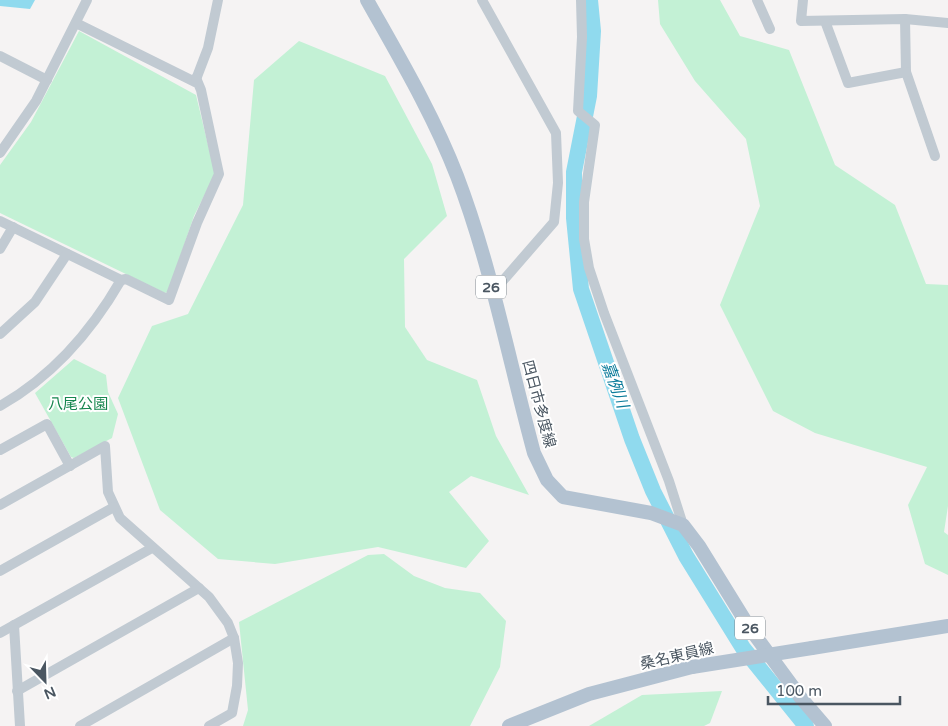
<svg xmlns="http://www.w3.org/2000/svg" width="948" height="726" font-family="'Varela Round','Noto Sans JP',sans-serif">
  <style>
    .green { fill: #c3f1d5 }
    .water { fill: #90daee }
    .lines { fill: none; stroke-linecap: round; stroke-linejoin: round }
    .river { stroke: #90daee; stroke-width: 16 }
    .minor { stroke: #c1cad2; stroke-width: 10 }
    .major { stroke: #b3c2d1; stroke-width: 14 }
    .major-bridge { stroke: #b3c2d1; stroke-width: 14 }
    .labels { text-anchor: middle; dominant-baseline: central; stroke-width: 4; stroke-linejoin: round; paint-order: stroke }
    .shield { fill: #fff; stroke: #808990; stroke-width: 1 }
    .shield-label { font-size: 14px; font-weight: bold; fill: #4a5661 }
    .park-label { font-size: 15px; fill: #17864f; stroke: #fff }
    .street-label { font-size: 15px; fill: #4a5661; stroke: #fff }
    .water-label { font-size: 16px; font-style: italic; fill: #0c7c9b; stroke: #fff }
  </style>
  <rect width="100%" height="100%" fill="#f5f3f3"/>
  <!-- green -->
  <g class="green">
    <polygon points="658,0 720,0 740,36 789,50 835,165 895,205 926,284 948,285 948,506 944,532 948,535 948,575 925,564 908,505 927,467 815,433 773,411 720,305 760,206 746,139 695,81 660,24"/>
    <polygon points="79,31 196,95 215,174 194,216 168,292 165,293 0,213 0,165 31,122"/>
    <polygon points="299,41 385,76 432,164 447,216 404,259 405,327 427,360 477,380 496,436 529,495 471,476 449,492 489,541 466,568 378,547 275,564 218,559 160,510 118,398 152,326 188,314 243,205 254,80"/>
    <polygon points="74,359 106,375 108,392 118,414 112,438 74,458 71,457 35,393"/>
    <polygon points="384,554 414,576 445,588 480,593 506,621 500,667 470,726 243,726 248,710 239,622 368,555"/>
    <polygon points="722,691 710,723 704,726 589,726 642,695"/>
  </g>
  <!-- water -->
  <polygon class="water" points="0,0 35,0 30,9 0,6"/>
  <g class="lines">
    <!-- river -->
    <polyline class="river" points="590,0 593,31 589,96 574,172 574,218 581,289 632,439 653,491 686,556 743,648 806,726"/>
    <!-- minor -->
    <g class="minor">
      <polyline points="482,0 556,133 558,183 554,222 493,292"/>
      <polyline points="581,0 582,37 578,111 595,125 584,202 584,239 589,268 604,313 669,481 683,525"/>
      <polyline points="757,0 770,29"/>
      <polyline points="803,0 801,21 905,19 948,23"/>
      <polyline points="905,19 906,72 935,156"/>
      <polyline points="825,21 848,83 906,72"/>
      <polyline points="76,23 195,82 208,48 218,0"/>
      <polyline points="0,56 47,80"/>
      <polyline points="0,153 36,101 87,0"/>
      <polyline points="0,221 121,280 126,279 169,300 197,223 219,174 201,90 196,78"/>
      <polyline points="0,249 13,227"/>
      <polyline points="0,334 35,302 67,254"/>
      <path d="M0,406C53,376 91,332 121,280"/>
      <polyline points="0,450 47,424 70,466"/>
      <polyline points="0,505 105,446 108,492 120,518 209,597 228,623 234,638 238,663 237,686 232,713 209,726"/>
      <polyline points="0,571 114,507"/>
      <polyline points="14,625 20,726"/>
      <polyline points="0,633 152,548"/>
      <polyline points="17,691 199,588"/>
      <polyline points="80,726 234,638"/>
    </g>
    <!-- major -->
    <g class="major">
      <path d="M367,0C399,57 433,114 457,176C491,265 509,361 534,453L547,480L563,497L651,513L683,525L699,546L749,627L801,698L825,726"/>
      <polyline points="812,648 948,626"/>
      <polyline points="509,726 589,694 692,667"/>
    </g>
    <!-- major-bridge -->
    <polyline class="major-bridge" points="692,667 812,648"/>
  </g>
  <g class="labels">
    <!-- shield labels -->
    <g class="shield">
      <rect x="476" y="275.5" width="30" height="23" rx="4"/>
      <rect x="735" y="616.5" width="30" height="23" rx="4"/>
    </g>
    <g class="shield-label">
      <text x="491" y="287">26</text>
      <text x="750" y="628">26</text>
    </g>
    <!-- park labels -->
    <g class="park-label">
      <text x="78" y="404">八尾公園</text>
    </g>
    <!-- street labels -->
    <g class="street-label">
      <text transform="translate(539 404) rotate(75)">四日市多度線</text>
      <text transform="translate(677 656) rotate(-13)">桑名東員線</text>
    </g>
    <!-- water labels -->
    <g class="water-label">
      <text transform="translate(615 385) rotate(70)">嘉例川</text>
    </g>
  </g>
  <!-- north arrow -->
  <g transform="translate(45 681) rotate(157)" stroke="#ffffff" stroke-width="4" paint-order="stroke">
  <path d="M0-4L9 19L0 12L-9 19Z" fill="#4a5661"/>
  <text y="-8" font-size="14" font-weight="bold" text-anchor="middle" fill="#4a5661">N</text>
  </g>
  <!-- scale -->
  <path d="M768 696v8h132v-8" fill="none" stroke="#4a5661" stroke-width="2.5"/>
  <text x="776" y="696" font-size="15" fill="#4a5661" stroke="#ffffff" stroke-width="4" paint-order="stroke">100 m</text>
</svg>
